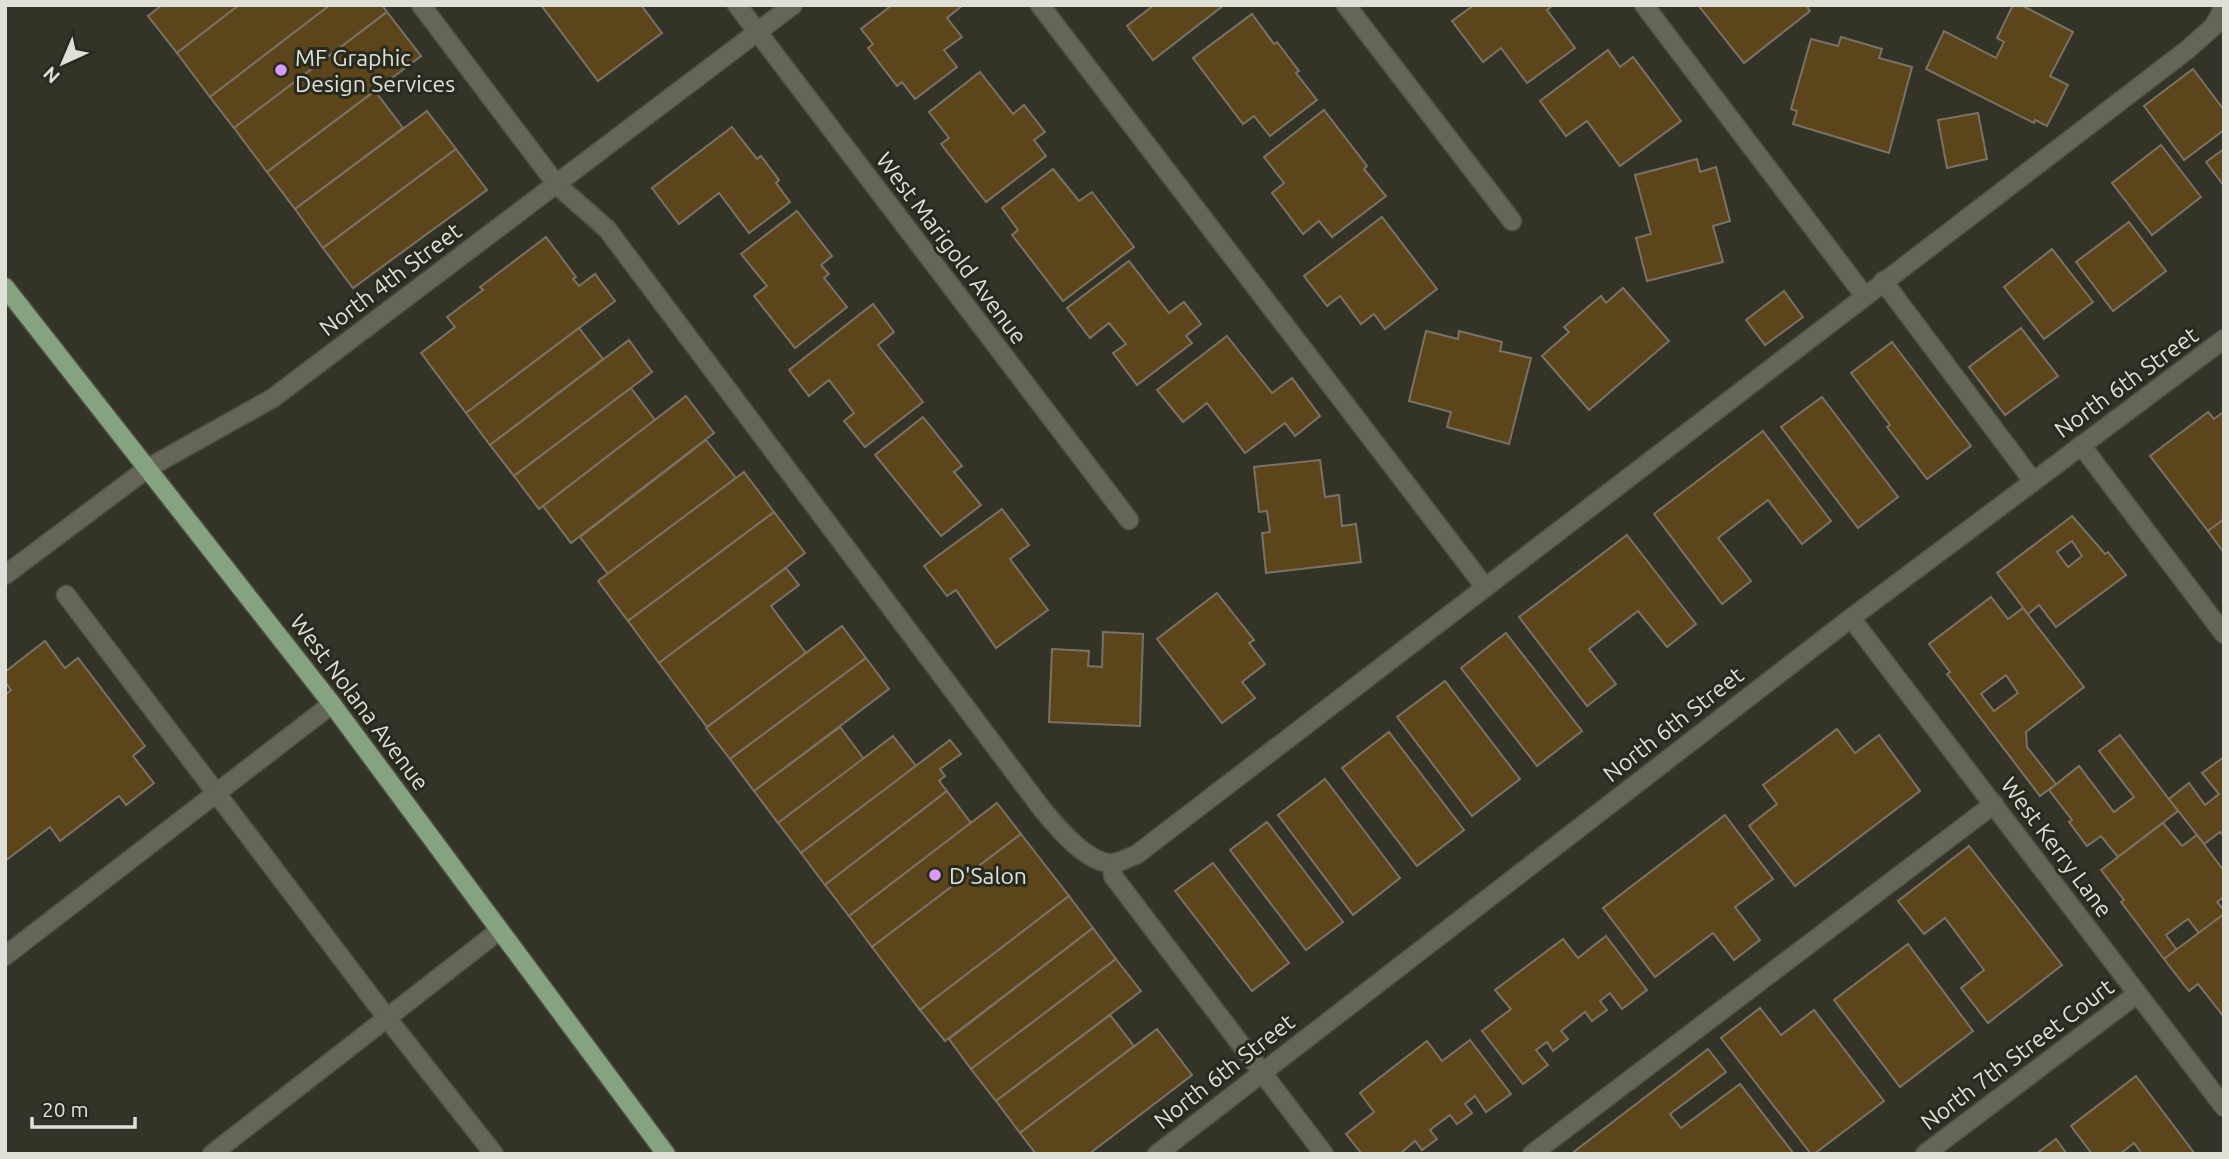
<svg xmlns="http://www.w3.org/2000/svg" width="2229" height="1159" font-family="Ubuntu,sans-serif">
  <style>
    .building { fill: #5d451b; stroke: #7a7265; stroke-width: 2; fill-rule: evenodd }
    .lines { fill: none; stroke-linecap: round; stroke-linejoin: round }
    .minor-casing { stroke: #4e4f44; stroke-width: 21 }
    .major-casing { stroke: #4e4f44; stroke-width: 21 }
    .minor { stroke: #656658; stroke-width: 18 }
    .major { stroke: #84a37e; stroke-width: 18 }
    .poi-dot { fill: #d79bf9; stroke: #292a1e; stroke-width: 2.5 }
    .labels { text-anchor: middle; dominant-baseline: central; stroke-width: 6; stroke-linejoin: round; paint-order: stroke }
    .poi-label { font-size: 23px; fill: #dfe0d8; stroke: #292a1e; text-anchor: start }
    .street-label { font-size: 23px; fill: #dfe0d8; stroke: #292a1e }
  </style>
  <rect width="100%" height="100%" fill="#333427"/>
  <!-- building -->
  <g class="building">
    <polygon points="162,5 239,5 177,53 148,16"/>
    <polygon points="239,5 330,5 210,97 177,53"/>
    <polygon points="330,5 382,5 387,12 234,128 210,97"/>
    <polygon points="541,5 641,5 662,33 598,81"/>
    <polygon points="892,5 963,5 947,18 962,37 944,50 957,67 915,99 902,82 897,86 868,48 873,44 861,29"/>
    <polygon points="1154,5 1224,5 1153,60 1127,26"/>
    <polygon points="1474,5 1553,5 1547,10 1575,48 1527,83 1501,48 1483,62 1452,21"/>
    <polygon points="1698,5 1806,5 1810,11 1744,63"/>
    <polygon points="2013,5 2021,5 2073,32 2050,76 2068,85 2047,126 2035,120 2034,123 1926,69 1944,31 1996,58 2004,42 1997,38"/>
    <polygon points="387,12 421,56 267,172 234,128"/>
    <polygon points="1252,14 1274,44 1277,42 1299,71 1296,73 1317,100 1270,136 1254,116 1243,124 1193,58"/>
    <polygon points="1841,37 1882,49 1879,58 1912,67 1889,153 1793,124 1797,111 1791,109 1811,39 1838,46"/>
    <polygon points="1608,50 1620,67 1633,57 1681,121 1620,166 1587,121 1566,136 1540,101"/>
    <polygon points="2193,69 2224,110 2224,130 2184,160 2144,106"/>
    <polygon points="980,72 1013,114 1024,105 1045,132 1034,140 1046,156 986,202 941,144 949,138 929,112"/>
    <polygon points="375,91 403,128 295,209 267,172"/>
    <polygon points="1324,110 1367,166 1364,169 1386,196 1332,237 1319,221 1303,234 1272,193 1284,183 1264,157"/>
    <polygon points="427,111 456,149 323,248 295,209"/>
    <polygon points="1978,113 1987,159 1947,168 1938,120"/>
    <polygon points="732,127 757,159 761,156 779,180 776,183 790,202 749,233 719,193 679,224 652,188"/>
    <polygon points="2161,145 2201,197 2152,235 2112,183"/>
    <polygon points="456,149 487,190 353,288 323,248"/>
    <polygon points="2224,149 2224,186 2206,162"/>
    <polygon points="1697,159 1700,172 1716,167 1730,221 1713,226 1723,262 1647,281 1636,238 1651,234 1635,175"/>
    <polygon points="1053,169 1079,201 1092,192 1134,247 1063,301 1012,235 1018,230 1002,208"/>
    <polygon points="797,211 832,256 821,265 829,274 824,278 847,307 795,348 754,296 767,286 741,254"/>
    <polygon points="1382,217 1437,289 1385,329 1374,314 1361,324 1340,296 1327,306 1304,276"/>
    <polygon points="2129,222 2166,271 2113,311 2076,262"/>
    <polygon points="546,237 576,277 573,279 579,286 595,274 615,301 466,413 421,353 455,327 447,317 483,290 480,287"/>
    <polygon points="2052,249 2093,302 2044,339 2004,287"/>
    <polygon points="1129,261 1169,313 1184,302 1201,324 1186,336 1192,343 1137,385 1113,353 1126,344 1109,323 1090,338 1067,308"/>
    <polygon points="1623,288 1669,341 1589,410 1542,356 1569,332 1564,327 1601,296 1606,303"/>
    <polygon points="1784,291 1803,317 1765,345 1746,320"/>
    <polygon points="873,304 894,332 878,345 923,402 865,447 844,421 854,413 829,380 809,396 789,370"/>
    <polygon points="579,328 603,359 490,445 466,413"/>
    <polygon points="2021,328 2058,376 2005,415 1969,367"/>
    <polygon points="1426,331 1458,339 1459,331 1502,342 1500,351 1531,358 1509,444 1447,427 1451,412 1409,401"/>
    <polygon points="1227,336 1272,393 1292,378 1320,416 1295,436 1285,423 1245,453 1207,403 1183,422 1157,390"/>
    <polygon points="629,340 652,372 514,476 490,445"/>
    <polygon points="1892,342 1971,446 1927,479 1887,427 1890,425 1851,373"/>
    <polygon points="631,388 655,420 539,509 514,476"/>
    <polygon points="686,396 714,433 571,543 543,506"/>
    <polygon points="1822,397 1898,497 1858,528 1781,427"/>
    <polygon points="2208,412 2214,419 2222,413 2224,415 2224,519 2208,531 2150,456"/>
    <polygon points="923,417 962,466 954,472 981,505 941,536 875,455"/>
    <polygon points="1763,431 1831,521 1802,544 1768,500 1718,538 1751,581 1722,604 1654,514"/>
    <polygon points="706,440 736,478 608,574 580,537"/>
    <polygon points="1320,460 1325,497 1339,495 1342,526 1356,524 1361,562 1266,573 1262,533 1270,532 1267,511 1259,512 1254,467"/>
    <polygon points="744,472 774,512 628,621 598,581"/>
    <polygon points="1002,509 1029,545 1010,559 1048,610 996,648 956,590 947,596 924,566"/>
    <polygon points="774,512 805,553 659,663 628,621"/>
    <path d="M2072,516L2105,554L2108,552L2126,575L2056,627L2039,605L2028,614L1997,573ZM2072,541L2082,556L2068,567L2057,552Z"/>
    <polygon points="2224,519 2224,553 2208,531"/>
    <polygon points="1627,535 1696,624 1667,647 1638,611 1589,649 1616,684 1587,706 1519,617"/>
    <polygon points="786,568 799,585 771,606 806,653 707,727 659,663"/>
    <polygon points="1217,593 1254,640 1249,643 1265,664 1242,682 1255,698 1222,723 1157,639"/>
    <path d="M1991,597L2008,619L2023,608L2084,687L2026,732L2027,747L2056,784L2040,796L1947,674L1950,672L1929,644ZM2006,675L2018,693L1994,711L1981,694Z"/>
    <polygon points="842,626 866,658 730,759 706,728"/>
    <polygon points="1103,632 1143,634 1140,726 1049,722 1052,649 1089,651 1088,666 1102,667"/>
    <polygon points="1506,633 1582,731 1537,766 1461,668"/>
    <polygon points="45,641 65,668 78,658 145,746 133,756 154,783 126,805 119,796 60,841 50,827 5,861 5,695 11,690 5,682 5,672"/>
    <polygon points="866,658 889,689 754,791 730,759"/>
    <polygon points="1445,681 1520,779 1472,816 1397,717"/>
    <polygon points="840,727 864,759 778,823 754,791"/>
    <polygon points="1837,729 1855,753 1879,735 1920,791 1795,886 1749,826 1777,804 1763,785"/>
    <polygon points="1389,732 1464,830 1417,866 1342,768"/>
    <polygon points="2120,735 2178,811 2118,857 2101,836 2087,846 2069,822 2072,820 2049,790 2079,766 2114,812 2134,797 2099,751"/>
    <polygon points="893,736 916,766 801,853 778,823"/>
    <polygon points="950,740 961,754 940,769 945,776 939,781 947,791 825,885 801,853"/>
    <polygon points="2224,757 2224,837 2220,832 2204,844 2169,799 2189,783 2205,805 2219,794 2202,773"/>
    <polygon points="1325,779 1400,878 1353,915 1278,815"/>
    <polygon points="947,791 971,823 849,916 825,885"/>
    <polygon points="997,803 1021,834 872,947 849,916"/>
    <polygon points="1725,815 1773,879 1735,907 1760,940 1734,960 1713,933 1655,977 1603,908"/>
    <polygon points="1267,822 1343,922 1306,950 1230,850"/>
    <polygon points="2163,823 2182,846 2197,835 2224,871 2224,897 2217,902 2224,910 2224,914 2199,933 2188,919 2166,935 2177,950 2164,959 2121,902 2124,900 2101,870"/>
    <polygon points="1021,834 1069,896 920,1010 872,947"/>
    <polygon points="1969,846 2062,965 1988,1023 1961,988 1984,970 1945,918 1924,934 1898,901"/>
    <polygon points="1213,863 1289,963 1252,991 1175,891"/>
    <polygon points="1069,896 1093,928 945,1041 920,1010"/>
    <polygon points="2224,914 2224,1017 2198,984 2189,991 2164,959"/>
    <polygon points="1093,928 1116,959 971,1069 949,1039"/>
    <polygon points="1606,936 1647,990 1622,1009 1610,993 1600,1001 1607,1010 1592,1021 1585,1012 1561,1031 1568,1039 1553,1051 1547,1042 1536,1050 1548,1065 1523,1084 1482,1031 1511,1009 1495,990 1563,939 1578,958"/>
    <polygon points="1908,944 1973,1031 1900,1087 1834,1000"/>
    <polygon points="1116,959 1141,991 996,1101 971,1069"/>
    <polygon points="1760,1008 1781,1035 1814,1010 1884,1101 1814,1154 1811,1154 1721,1038"/>
    <polygon points="1110,1015 1134,1046 1020,1133 996,1101"/>
    <polygon points="1157,1029 1192,1075 1089,1154 1036,1154 1020,1133"/>
    <polygon points="1470,1040 1511,1094 1486,1112 1475,1096 1465,1104 1472,1113 1457,1124 1450,1115 1430,1130 1437,1139 1422,1150 1415,1141 1400,1154 1362,1154 1346,1134 1374,1112 1360,1093 1427,1041 1442,1061"/>
    <polygon points="1708,1049 1726,1072 1670,1114 1681,1128 1740,1084 1794,1154 1571,1154"/>
    <polygon points="2136,1076 2195,1154 2142,1154 2134,1143 2120,1154 2092,1154 2071,1126"/>
    <polygon points="2056,1139 2067,1154 2036,1154"/>
  </g>
  <g class="lines">
    <!-- minor casing -->
    <g class="minor-casing">
      <g id="minor">
        <path d="M421,5L557,185L607,229L1042,809C1057,827 1088,865 1114,863C1121,862 1129,857 1136,855L2187,50L2214,26L2224,7"/>
        <polyline points="737,5 1129,520"/>
        <polyline points="1040,5 1485,587"/>
        <polyline points="1346,5 1512,221"/>
        <polyline points="1644,5 1864,295"/>
        <polyline points="1883,281 2033,481"/>
        <polyline points="2081,445 2224,634"/>
        <polyline points="5,575 148,468 273,398 793,5"/>
        <polyline points="66,595 387,1018 494,1154"/>
        <polyline points="1851,618 2224,1107"/>
        <polyline points="1113,863 1113,876 1324,1154"/>
        <polyline points="5,956 332,704"/>
        <polyline points="212,1154 500,930"/>
        <polyline points="1157,1154 1851,618 2224,339"/>
        <polyline points="1532,1154 1994,804"/>
        <polyline points="1925,1154 2137,994"/>
      </g>
    </g>
    <!-- major casing -->
    <g class="major-casing">
      <polyline id="major" points="5,287 332,704 666,1154"/>
    </g>
    <!-- minor -->
    <use href="#minor" class="minor"/>
    <!-- major -->
    <use href="#major" class="major"/>
  </g>
  <!-- markers -->
  <g class="poi-dot">
    <circle cx="281" cy="70" r="7"/>
    <circle cx="935" cy="875" r="7"/>
  </g>
  <g class="labels">
    <!-- poi labels -->
    <g class="poi-label">
      <text x="295" y="57">MF Graphic<tspan x="295" dy="26">Design Services</tspan></text>
      <text x="949" y="875">D'Salon</text>
    </g>
    <!-- street labels -->
    <g class="street-label">
      <text transform="translate(952 248) rotate(53)">West Marigold Avenue</text>
      <text transform="translate(390 279) rotate(-37)">North 4th Street</text>
      <text transform="translate(2126 382) rotate(-36)">North 6th Street</text>
      <text transform="translate(360 702) rotate(53)">West Nolana Avenue</text>
      <text transform="translate(1673 724) rotate(-38)">North 6th Street</text>
      <text transform="translate(2057 847) rotate(53)">West Kerry Lane</text>
      <text transform="translate(2017 1054) rotate(-37)">North 7th Street Court</text>
      <text transform="translate(1224 1071) rotate(-38)">North 6th Street</text>
    </g>
  </g>
  <!-- border -->
  <rect width="2229" height="1159" fill="none" stroke="#dfe0d8" stroke-width="14"/>
  <!-- north arrow -->
  <g transform="translate(63 63) rotate(224)" stroke="#292a1e" stroke-width="5" paint-order="stroke">
  <path d="M0-5L12 26L0 18L-12 26Z" fill="#dfe0d8"/>
  <text y="-10" font-size="19" font-weight="bold" text-anchor="middle" fill="#dfe0d8">N</text>
  </g>
  <!-- scale -->
  <path d="M32 1117v10h103v-10" fill="none" stroke="#dfe0d8" stroke-width="3.5"/>
  <text x="42" y="1117" font-size="21" fill="#dfe0d8" stroke="#292a1e" stroke-width="5" paint-order="stroke">20 m</text>
</svg>
